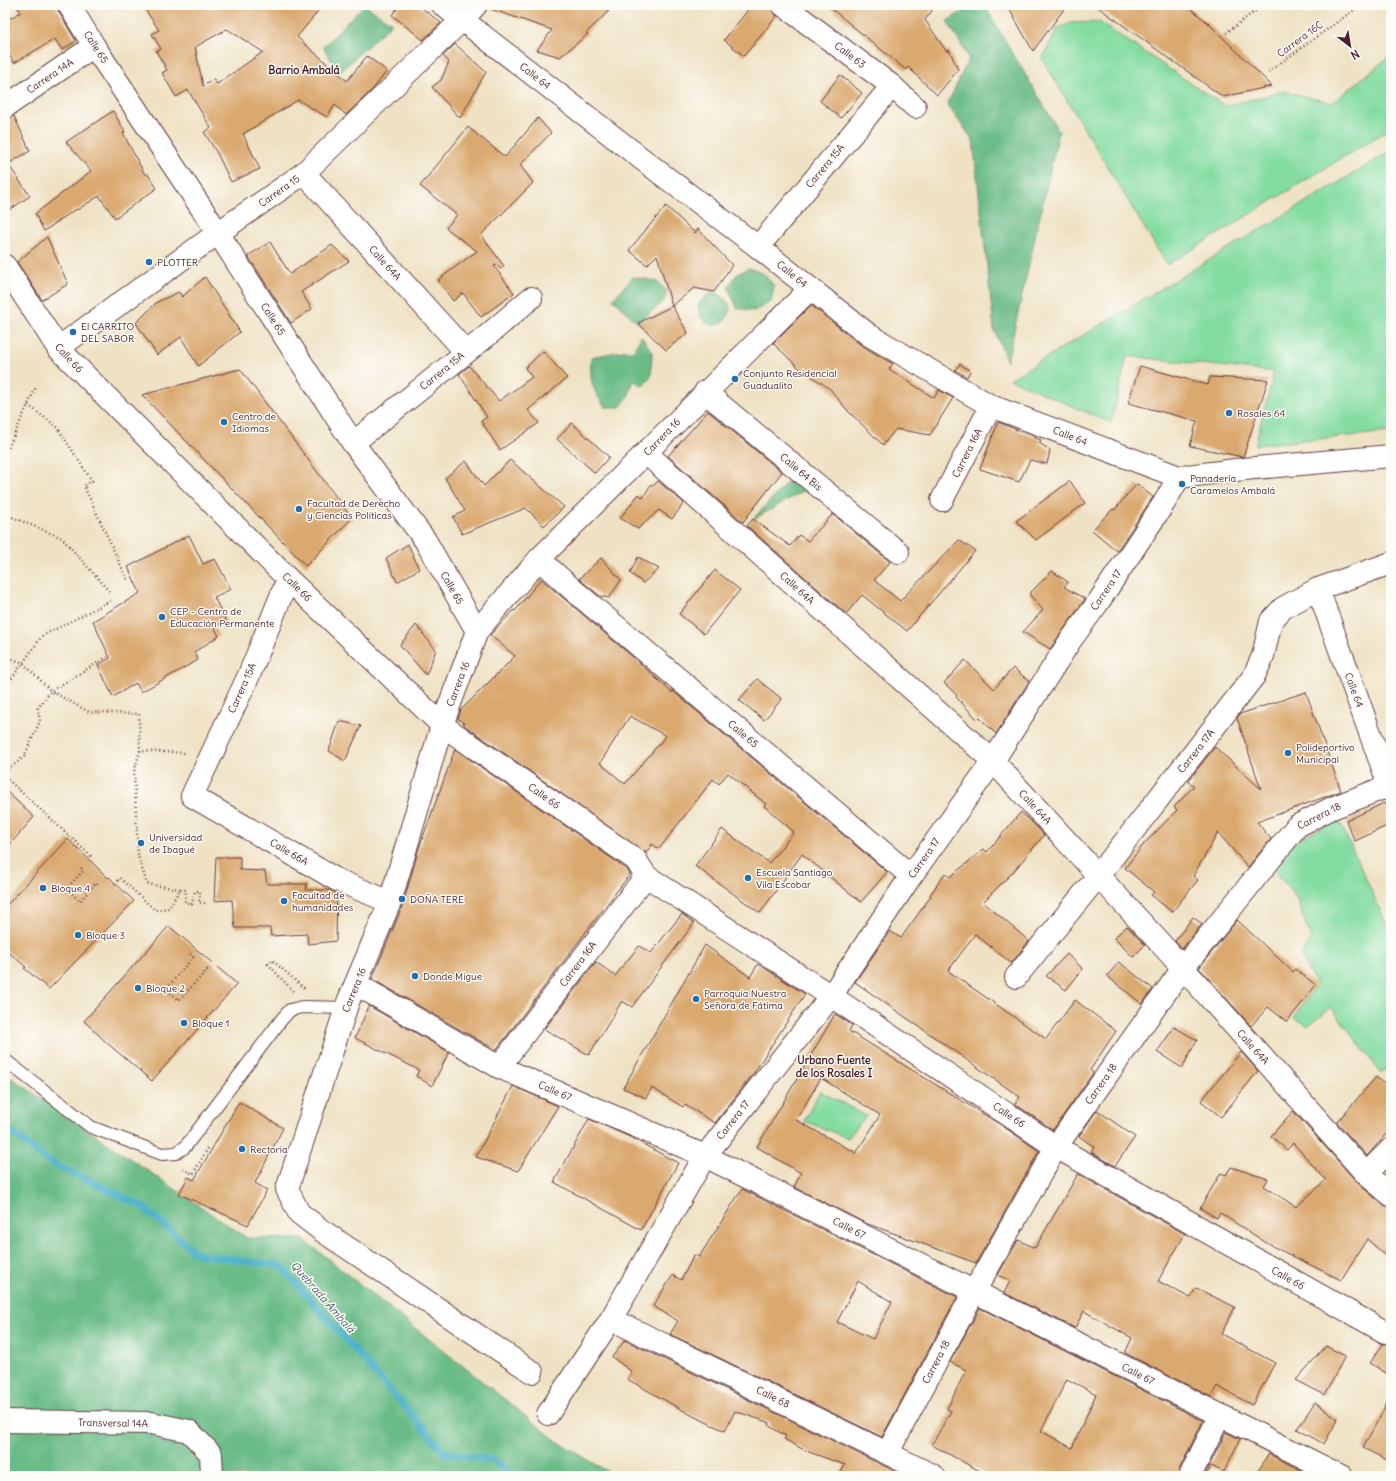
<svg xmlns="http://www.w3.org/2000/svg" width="1396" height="1481" font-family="Delius,sans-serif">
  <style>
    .green { fill: #83dca1; stroke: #667e66 }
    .forest { fill: #6abc87; stroke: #5a6e59 }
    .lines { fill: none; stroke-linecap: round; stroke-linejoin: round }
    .stream { stroke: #4ab0c9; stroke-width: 7 }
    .building { fill: #daa970; fill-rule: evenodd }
    .lane-casing { stroke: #633c42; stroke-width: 14 }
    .street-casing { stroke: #633c42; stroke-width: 24 }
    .path { stroke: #633c42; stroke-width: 2.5; stroke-dasharray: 1 3; stroke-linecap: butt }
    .lane { stroke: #fff; stroke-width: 12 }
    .street { stroke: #fff; stroke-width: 22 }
    .poi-dot { fill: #1f6fb2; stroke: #fdfcf7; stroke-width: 1.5 }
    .labels { text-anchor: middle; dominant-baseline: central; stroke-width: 3; stroke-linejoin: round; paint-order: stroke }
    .street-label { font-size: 10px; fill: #4a1f2b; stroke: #fdfcf7 }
    .poi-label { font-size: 10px; fill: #4a1f2b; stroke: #fdfcf7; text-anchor: start }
    .neighbourhood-label { font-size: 11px; font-weight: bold; fill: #4a1f2b; stroke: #fdfcf7 }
    .water-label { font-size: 11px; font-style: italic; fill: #4a596a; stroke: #fdfcf7 }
  </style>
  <rect width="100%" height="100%" fill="#fdfcf7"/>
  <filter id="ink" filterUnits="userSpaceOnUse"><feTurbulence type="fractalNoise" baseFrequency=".025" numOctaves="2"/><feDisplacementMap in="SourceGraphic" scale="8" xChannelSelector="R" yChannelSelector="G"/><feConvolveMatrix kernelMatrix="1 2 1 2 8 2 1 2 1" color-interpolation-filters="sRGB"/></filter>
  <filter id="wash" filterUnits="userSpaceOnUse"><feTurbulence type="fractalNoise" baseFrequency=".012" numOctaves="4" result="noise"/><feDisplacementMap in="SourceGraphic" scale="16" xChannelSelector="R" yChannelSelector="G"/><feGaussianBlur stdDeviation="0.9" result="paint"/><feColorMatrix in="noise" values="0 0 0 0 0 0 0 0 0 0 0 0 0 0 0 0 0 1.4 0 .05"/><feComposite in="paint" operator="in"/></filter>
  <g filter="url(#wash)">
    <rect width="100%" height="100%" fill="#efe2c4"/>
    <!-- green -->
    <g class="green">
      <polygon points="1099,22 1225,106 1284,91 1332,103 1391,55 1391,128 1167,265 1042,59 1058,28 1071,23"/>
      <polygon points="1391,151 1391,432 1255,445 1274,372 1127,356 1111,423 1010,379"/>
      <polygon points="1339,820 1391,934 1391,1065 1381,1073 1331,1007 1308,1026 1294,1017 1316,985 1301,956 1311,940 1296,896 1273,870 1297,839"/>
      <polygon points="820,1091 866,1116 848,1138 804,1121"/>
    </g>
    <!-- forest -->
    <g class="forest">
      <polygon points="364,5 392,23 339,73 323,47"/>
      <polygon points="965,5 984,5 1059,131 1007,362 994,329 973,140 947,105 969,58 947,21 967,9"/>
      <polygon points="749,268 764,274 774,286 771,302 754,311 737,308 728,287 736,275"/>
      <polygon points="633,277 656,281 667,291 664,301 638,323 613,299"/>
      <path d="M714,292C750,307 716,340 701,317C699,314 699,309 698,305L705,297Z"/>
      <path d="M641,336L652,351L651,376L643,386L633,380L628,397L620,407H605C591,388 590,381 591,357L622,351H634Z"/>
      <polygon points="793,476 807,489 752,520"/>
      <polygon points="5,1076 10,1077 247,1238 303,1239 557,1441 615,1476 5,1476"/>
    </g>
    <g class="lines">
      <!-- stream -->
      <polyline class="stream" points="5,1127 48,1161 142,1206 197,1254 281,1266 445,1453 493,1460 512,1476"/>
    </g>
    <g id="blocks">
      <!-- building -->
      <g class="building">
        <polygon points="16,5 55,5 76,41 62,50 55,39 14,63 5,49 5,21 21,12"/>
        <path d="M142,5H323L297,37L347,81L367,56L387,71L373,89L346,115L335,105L327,117L298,100L243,134L260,169L231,182L217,153L204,132L211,128L188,90L176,97L162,73L167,70L156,51L161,49L152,34L159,30ZM227,29L263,52L217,84L214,79L203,86L195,47Z"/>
        <polygon points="400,5 418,5 441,23 423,40 392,15"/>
        <polygon points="488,5 597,5 609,11 586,33 588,34 560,57 537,50 552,30 488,8"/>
        <polygon points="752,5 771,5 772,10 777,16 744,56 724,40"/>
        <polygon points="827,5 936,5 925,20 947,52 949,49 958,70 937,95 908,67 906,70"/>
        <polygon points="1007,5 1067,5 1033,51"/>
        <polygon points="1095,5 1186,5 1207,22 1272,86 1223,97"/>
        <polygon points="455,44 486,72 460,118 432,87 441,80 449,62 443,56"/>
        <polygon points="840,75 862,93 841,118 820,101"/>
        <polygon points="113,111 125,132 123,133 145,175 147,173 157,188 115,218 99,196 77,210 76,209 44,231 35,214 91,171 66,142"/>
        <polygon points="14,116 30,151 8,164 30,196 5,213 5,119"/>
        <polygon points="538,118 551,133 520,165 533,183 481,235 504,266 501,269 496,265 494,266 514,293 481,317 463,293 453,301 438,280 477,251 446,228 457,215 420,186 468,127 505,157"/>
        <polygon points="666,206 695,233 698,229 732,265 714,292 694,288 672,306 657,255 647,265 629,250"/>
        <polygon points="47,237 68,284 42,300 17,262"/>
        <polygon points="270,242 290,274 332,245 349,261 301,292 312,309 291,323 248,256"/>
        <polygon points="205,277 240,332 198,366 181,337 157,355 136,323 157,302 179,292 182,297"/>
        <polygon points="811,305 861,345 893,364 889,369 934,398 939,390 953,398 930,435 896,429 883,445 848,411 830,389 803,370 802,371 773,343"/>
        <polygon points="672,306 688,333 666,350 638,323"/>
        <polygon points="543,351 567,378 528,410 539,423 500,450 481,421 487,417 459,374 469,366 499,401 532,377 525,368"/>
        <polygon points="960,364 970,371 967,377 955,370"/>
        <polygon points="1140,366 1208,385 1210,377 1268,380 1243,457 1190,446 1197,421 1128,403"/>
        <polygon points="240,369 352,518 306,566 142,395"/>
        <polygon points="708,411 782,472 743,522 668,456"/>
        <polygon points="998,422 1041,440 1039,443 1050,450 1047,464 1030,460 1019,482 980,469"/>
        <polygon points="572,423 609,457 595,473 557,439"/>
        <polygon points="510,460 564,507 544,526 526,508 462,534 453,517 465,511 445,478 466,461 484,486"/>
        <polygon points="658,481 684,503 672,519 659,510 638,529 620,518 639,494 643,498 651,484 653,486"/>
        <polygon points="1070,481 1085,503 1036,540 1016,521"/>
        <polygon points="1137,484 1153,497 1117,551 1092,530 1113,509 1115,510 1124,498"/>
        <polygon points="833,514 890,562 874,580 900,601 959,540 975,551 907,631 862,595 846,614 747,526 753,519 790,546 799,535 808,541"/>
        <polygon points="189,535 203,564 215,559 231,589 214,597 226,621 214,627 219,636 194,652 198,660 141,692 136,683 113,697 98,665 110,658 93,621 140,593 128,567"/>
        <polygon points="408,544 419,569 397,582 386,558"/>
        <polygon points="638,557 659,569 643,583 630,573"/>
        <polygon points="601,558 621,580 609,598 600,596 579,579"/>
        <polygon points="715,570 740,590 704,634 679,614"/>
        <polygon points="1052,571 1068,582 1064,587 1085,599 1050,649 1023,632 1043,610 1029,594"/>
        <path d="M541,579L641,664L672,693L673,691L887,872L861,902L802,854L760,913L695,866L722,829L769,863L794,832L764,806L766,804L728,773L719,784L713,779L659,849L652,844L646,853L464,725V723L458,719L461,710L515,656L490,635L514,610L515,611ZM630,716L666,736L625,784L600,763Z"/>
        <polygon points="416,625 436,650 426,675 400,645"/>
        <polygon points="965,660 994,689 1013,668 1029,681 996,734 980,718 978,720 956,697 957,695 944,683"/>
        <polygon points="757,679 782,699 764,720 739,700"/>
        <polygon points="1306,692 1341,791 1257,822 1271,839 1248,867 1218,833 1193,876 1198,880 1172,912 1151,895 1154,892 1125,868 1144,844 1177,810 1174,807 1194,786 1188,781 1215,747 1261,789 1237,718 1240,714"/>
        <polygon points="339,721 361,726 345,761 329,751"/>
        <polygon points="455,749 627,869 630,874 496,1050 372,979 402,907 419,848"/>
        <polygon points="5,790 34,817 5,850"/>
        <polygon points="1384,803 1391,818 1391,824 1355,841 1346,821"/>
        <polygon points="1021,812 1030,820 1044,835 1013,872 983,902 1029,941 1011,963 975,934 948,971 1046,1039 1075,1000 1116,1031 1090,1070 1093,1073 1053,1130 1015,1104 1020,1097 855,982 890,931 901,938 931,896 930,895 945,873 950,877 984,849 987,852"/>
        <polygon points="68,839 108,878 109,877 134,901 49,989 24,968 26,967 5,949 5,907"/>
        <polygon points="216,857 240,857 240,870 265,871 267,884 307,884 306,890 330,890 337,893 336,941 308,944 307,934 271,936 270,928 235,928 232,900 214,901"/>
        <polygon points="682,914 694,923 632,1007 622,1001 589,1055 544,1029 596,962 615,976 639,946 651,953"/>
        <polygon points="1193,917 1202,924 1182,949 1175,941"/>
        <polygon points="1237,920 1293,972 1295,969 1316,985 1287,1022 1268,1007 1251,1026 1199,968"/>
        <polygon points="169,926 237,984 152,1081 107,1043 84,1021"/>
        <polygon points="1127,926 1145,945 1133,957 1114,938"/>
        <polygon points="705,945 750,977 758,964 805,994 753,1074 715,1123 685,1105 683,1107 652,1088 646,1098 623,1088"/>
        <polygon points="1067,954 1083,969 1066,990 1046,976"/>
        <polygon points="1119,962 1153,989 1142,1004 1107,976"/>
        <polygon points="369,1006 449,1052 432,1086 416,1076 419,1070 355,1038"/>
        <path d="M835,1014L852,1025L849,1031L1001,1125L1039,1151L976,1263L865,1223L794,1187L801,1173L757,1147ZM821,1078L880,1115L856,1153L796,1120Z"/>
        <polygon points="1174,1027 1197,1040 1182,1068 1157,1052"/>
        <polygon points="1241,1052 1258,1071 1221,1117 1201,1101"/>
        <polygon points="1376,1077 1391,1090 1391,1128 1367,1156 1337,1122"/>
        <polygon points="513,1086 558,1106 518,1171 476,1157"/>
        <polygon points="239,1102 283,1128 255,1183 267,1190 248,1225 179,1194 188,1177 194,1180"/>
        <polygon points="1097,1110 1135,1137 1115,1166 1091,1152 1094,1147 1079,1136"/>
        <polygon points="1293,1111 1357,1182 1383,1205 1391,1207 1391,1260 1367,1239 1341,1280 1268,1244 1220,1213 1217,1218 1200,1208 1221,1173 1226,1175 1231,1167 1268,1179 1264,1186 1296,1207 1326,1180 1293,1143 1287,1150 1271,1136"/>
        <polygon points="589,1119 632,1138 678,1163 641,1230 554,1182"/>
        <polygon points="1078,1174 1185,1234 1158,1281 1190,1298 1196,1288 1235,1307 1221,1334 1275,1363 1252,1405 1217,1386 1211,1397 1125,1353 1132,1338 1084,1311 1075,1328 1004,1293 1010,1281 998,1275 1018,1240 1035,1248"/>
        <path d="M742,1189L957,1297L882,1437L670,1334L678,1321L653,1306L673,1275L681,1280L694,1255L699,1257ZM858,1281L892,1302L873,1339L837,1322Z"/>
        <path d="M980,1308L1203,1421L1179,1470L1178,1476H989L932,1445L951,1411L947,1409L966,1370L950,1362ZM1067,1379L1096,1394L1072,1448L1041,1431Z"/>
        <polygon points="625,1340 905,1476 839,1476 845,1465 806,1451 784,1439 786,1436 769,1426 770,1423 735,1411 725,1431 693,1416 627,1379 632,1372 612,1357"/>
        <polygon points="1391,1343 1391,1376 1370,1363 1383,1344"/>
        <polygon points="1326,1346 1345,1356 1325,1395 1296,1380"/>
        <polygon points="1391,1396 1391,1462 1363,1448"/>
        <polygon points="1315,1402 1338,1419 1324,1444 1297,1429"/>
        <polygon points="1226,1432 1240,1439 1224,1472 1211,1466 1206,1476 1204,1476"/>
        <polygon points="1269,1454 1313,1476 1255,1476"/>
      </g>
    </g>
  </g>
  <g filter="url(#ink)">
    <use href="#blocks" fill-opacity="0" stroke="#633c42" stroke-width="1"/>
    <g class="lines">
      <!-- lane casing -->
      <g class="lane-casing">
        <polyline id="lane" points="5,1060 91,1127 162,1154 176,1153 185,1147 282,1019 290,1010 302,1007 346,1008"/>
      </g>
      <!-- street casing -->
      <g class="street-casing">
        <g id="street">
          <polyline points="69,5 94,46 218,233 353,443 425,540 477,631"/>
          <polyline points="443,5 664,176 758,247 869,335 991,406 1179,477 1244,469 1391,456"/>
          <polyline points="783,5 892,86 915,107"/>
          <polyline points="5,107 94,46"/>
          <polyline points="304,173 466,352"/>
          <polyline points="758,247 892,86"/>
          <polyline points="5,266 58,348 288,579 442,725 636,860 646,876 499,1067"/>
          <polyline points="58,348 218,233 304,173 462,20 476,5"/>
          <polyline points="705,392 898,552"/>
          <polyline points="353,443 488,335 531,298"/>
          <polyline points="646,453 993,761 1183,968 1366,1174 1391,1195"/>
          <polyline points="942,500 991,406"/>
          <polyline points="539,559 572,589 911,876"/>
          <polyline points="288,579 249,675 192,796 337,880 390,902"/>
          <polyline points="1318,589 1391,791"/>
          <polyline points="646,876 831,996 1056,1147 1385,1332"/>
          <polyline points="1016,977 1098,876 1254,676 1263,656 1271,621 1283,608 1318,589 1391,563"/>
          <polyline points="356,984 499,1067 705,1156 1341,1476"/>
          <polyline points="1366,1174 1391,1149"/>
          <polyline points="611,1319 934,1476"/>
          <polyline points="532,1372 321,1230 299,1213 287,1189 348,1002 390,902 442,725 477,631 539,559 810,289"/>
          <polyline points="548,1414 611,1319 705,1156 831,996 911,876 993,761 1070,641 1097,604 1164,503 1179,477"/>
          <polyline points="5,1421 151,1423 189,1431 211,1454 212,1476"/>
          <polyline points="888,1452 974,1292 1056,1147 1183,968 1297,826 1332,808 1391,785"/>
          <polyline points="1190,1476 1220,1415"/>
        </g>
      </g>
      <!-- path -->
      <g class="path">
        <polyline points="1226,33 1263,5"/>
        <polyline points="1268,72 1361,5"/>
        <polyline points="28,405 57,427 92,481 84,486 128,581"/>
        <polyline points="5,455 36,387"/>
        <polyline points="5,514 62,538 109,591"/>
        <polyline points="5,656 23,663 51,691 107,657"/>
        <polyline points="7,685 42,636 110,601"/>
        <polyline points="5,772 24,757 40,721 38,708 51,691 89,712 139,714 140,751"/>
        <polyline points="5,777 92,857"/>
        <polyline points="81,868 83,871 66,889 80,901 96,883 99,887"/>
        <polyline points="115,884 120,878 155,910 169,908 180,889 186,890 185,902 192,904 195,891 200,891 199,903 208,903"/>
        <polyline points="180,889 147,884 138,856 134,772 140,751 187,753"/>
        <polyline points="190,954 193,957 166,989 179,1000 207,970 210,972"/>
        <polyline points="293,991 268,964 272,960 305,989"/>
        <polyline points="183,1169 193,1174 208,1148"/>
      </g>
      <!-- lane -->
      <use href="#lane" class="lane"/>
      <!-- street -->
      <use href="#street" class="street"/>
    </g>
  </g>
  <!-- markers -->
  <g class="poi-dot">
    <circle cx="149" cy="262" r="4"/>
    <circle cx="73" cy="332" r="4"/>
    <circle cx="735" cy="379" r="4"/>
    <circle cx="1229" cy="413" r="4"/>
    <circle cx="224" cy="422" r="4"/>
    <circle cx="1182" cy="484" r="4"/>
    <circle cx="299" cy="509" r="4"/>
    <circle cx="162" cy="617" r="4"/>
    <circle cx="1288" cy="753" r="4"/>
    <circle cx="141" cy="843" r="4"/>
    <circle cx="748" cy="878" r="4"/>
    <circle cx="43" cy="888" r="4"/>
    <circle cx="402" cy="899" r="4"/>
    <circle cx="284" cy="901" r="4"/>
    <circle cx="78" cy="935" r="4"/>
    <circle cx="415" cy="976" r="4"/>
    <circle cx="138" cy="988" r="4"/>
    <circle cx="696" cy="999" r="4"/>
    <circle cx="184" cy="1023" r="4"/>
    <circle cx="242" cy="1149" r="4"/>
  </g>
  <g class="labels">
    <!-- street labels -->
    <g class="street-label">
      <text transform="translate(1300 39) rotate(-36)">Carrera 16C</text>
      <text transform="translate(96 47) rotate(57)">Calle 65</text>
      <text transform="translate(850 55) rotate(37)">Calle 63</text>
      <text transform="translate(50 76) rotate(-34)">Carrera 14A</text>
      <text transform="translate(535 76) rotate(38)">Calle 64</text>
      <text transform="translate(825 166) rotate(-50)">Carrera 15A</text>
      <text transform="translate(279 191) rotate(-35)">Carrera 15</text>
      <text transform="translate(385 263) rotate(48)">Calle 64A</text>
      <text transform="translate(792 274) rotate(39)">Calle 64</text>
      <text transform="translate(273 319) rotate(57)">Calle 65</text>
      <text transform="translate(69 358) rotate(47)">Calle 66</text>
      <text transform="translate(442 371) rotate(-39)">Carrera 15A</text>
      <text transform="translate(1070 436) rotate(21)">Calle 64</text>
      <text transform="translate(662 437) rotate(-46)">Carrera 16</text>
      <text transform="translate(967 453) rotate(-63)">Carrera 16A</text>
      <text transform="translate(801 472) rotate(40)">Calle 64 Bis</text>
      <text transform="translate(297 587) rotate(44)">Calle 66</text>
      <text transform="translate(452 588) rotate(60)">Calle 65</text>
      <text transform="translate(797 588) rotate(42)">Calle 64A</text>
      <text transform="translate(1106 590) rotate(-56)">Carrera 17</text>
      <text transform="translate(458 684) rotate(-69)">Carrera 16</text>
      <text transform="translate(242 688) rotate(-66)">Carrera 15A</text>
      <text transform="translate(1354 690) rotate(70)">Calle 64</text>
      <text transform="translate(743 734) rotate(40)">Calle 65</text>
      <text transform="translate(1196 751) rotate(-52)">Carrera 17A</text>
      <text transform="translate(544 796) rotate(35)">Calle 66</text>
      <text transform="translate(1035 807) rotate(47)">Calle 64A</text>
      <text transform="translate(1319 816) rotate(-27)">Carrera 18</text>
      <text transform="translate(289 852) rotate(30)">Calle 66A</text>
      <text transform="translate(924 858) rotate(-55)">Carrera 17</text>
      <text transform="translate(578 964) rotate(-53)">Carrera 16A</text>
      <text transform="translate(354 990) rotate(-68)">Carrera 16</text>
      <text transform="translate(1253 1047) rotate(48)">Calle 64A</text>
      <text transform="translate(1101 1084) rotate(-55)">Carrera 18</text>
      <text transform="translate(555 1091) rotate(23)">Calle 67</text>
      <text transform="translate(1009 1115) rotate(34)">Calle 66</text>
      <text transform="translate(733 1120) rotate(-52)">Carrera 17</text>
      <text transform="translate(849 1228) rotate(27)">Calle 67</text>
      <text transform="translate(1288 1278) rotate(29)">Calle 66</text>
      <text transform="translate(936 1362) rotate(-62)">Carrera 18</text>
      <text transform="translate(1138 1374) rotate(27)">Calle 67</text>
      <text transform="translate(773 1397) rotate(26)">Calle 68</text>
      <text transform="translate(113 1423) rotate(1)">Transversal 14A</text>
    </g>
    <!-- poi labels -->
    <g class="poi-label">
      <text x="157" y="262">PLOTTER</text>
      <text x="81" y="326">El CARRITO<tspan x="81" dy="12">DEL SABOR</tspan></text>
      <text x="743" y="373">Conjunto Residencial<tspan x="743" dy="12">Guadualito</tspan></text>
      <text x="1237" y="413">Rosales 64</text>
      <text x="232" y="416">Centro de<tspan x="232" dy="12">Idiomas</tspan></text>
      <text x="1190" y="478">Panadería<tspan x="1190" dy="12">Caramelos Ambalá</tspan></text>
      <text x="307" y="503">Facultad de Derecho<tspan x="307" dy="12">y Ciencias Políticas</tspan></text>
      <text x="170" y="611">CEP - Centro de<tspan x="170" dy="12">Educación Permanente</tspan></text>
      <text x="1296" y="747">Polideportivo<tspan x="1296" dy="12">Municipal</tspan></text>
      <text x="149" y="837">Universidad<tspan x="149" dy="12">de Ibagué</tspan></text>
      <text x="756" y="872">Escuela Santiago<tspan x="756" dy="12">Vila Escobar</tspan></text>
      <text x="51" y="888">Bloque 4</text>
      <text x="292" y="895">Facultad de<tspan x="292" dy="12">humanidades</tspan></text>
      <text x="410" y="899">DOÑA TERE</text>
      <text x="86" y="935">Bloque 3</text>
      <text x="423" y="976">Donde Migue</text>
      <text x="146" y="988">Bloque 2</text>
      <text x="704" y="993">Parroquia Nuestra<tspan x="704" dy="12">Señora de Fátima</tspan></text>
      <text x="192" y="1023">Bloque 1</text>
      <text x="250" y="1149">Rectoría</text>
    </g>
    <!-- neighbourhood labels -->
    <g class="neighbourhood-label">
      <text x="304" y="70">Barrio Ambalá</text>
      <text x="834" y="1060">Urbano Fuente<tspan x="834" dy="13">de los Rosales I</tspan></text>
    </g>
    <!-- water labels -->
    <g class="water-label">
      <text transform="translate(323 1297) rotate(49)">Quebrada Ambalá</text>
    </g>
  </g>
  <!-- margin -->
  <rect width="1396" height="1481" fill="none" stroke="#fdfcf7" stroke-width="20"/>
  <!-- north arrow -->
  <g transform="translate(1350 46) rotate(149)" stroke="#fdfcf7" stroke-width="3" paint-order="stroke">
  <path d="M0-3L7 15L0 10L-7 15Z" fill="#4a1f2b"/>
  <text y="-6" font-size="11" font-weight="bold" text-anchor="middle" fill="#4a1f2b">N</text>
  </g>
</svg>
